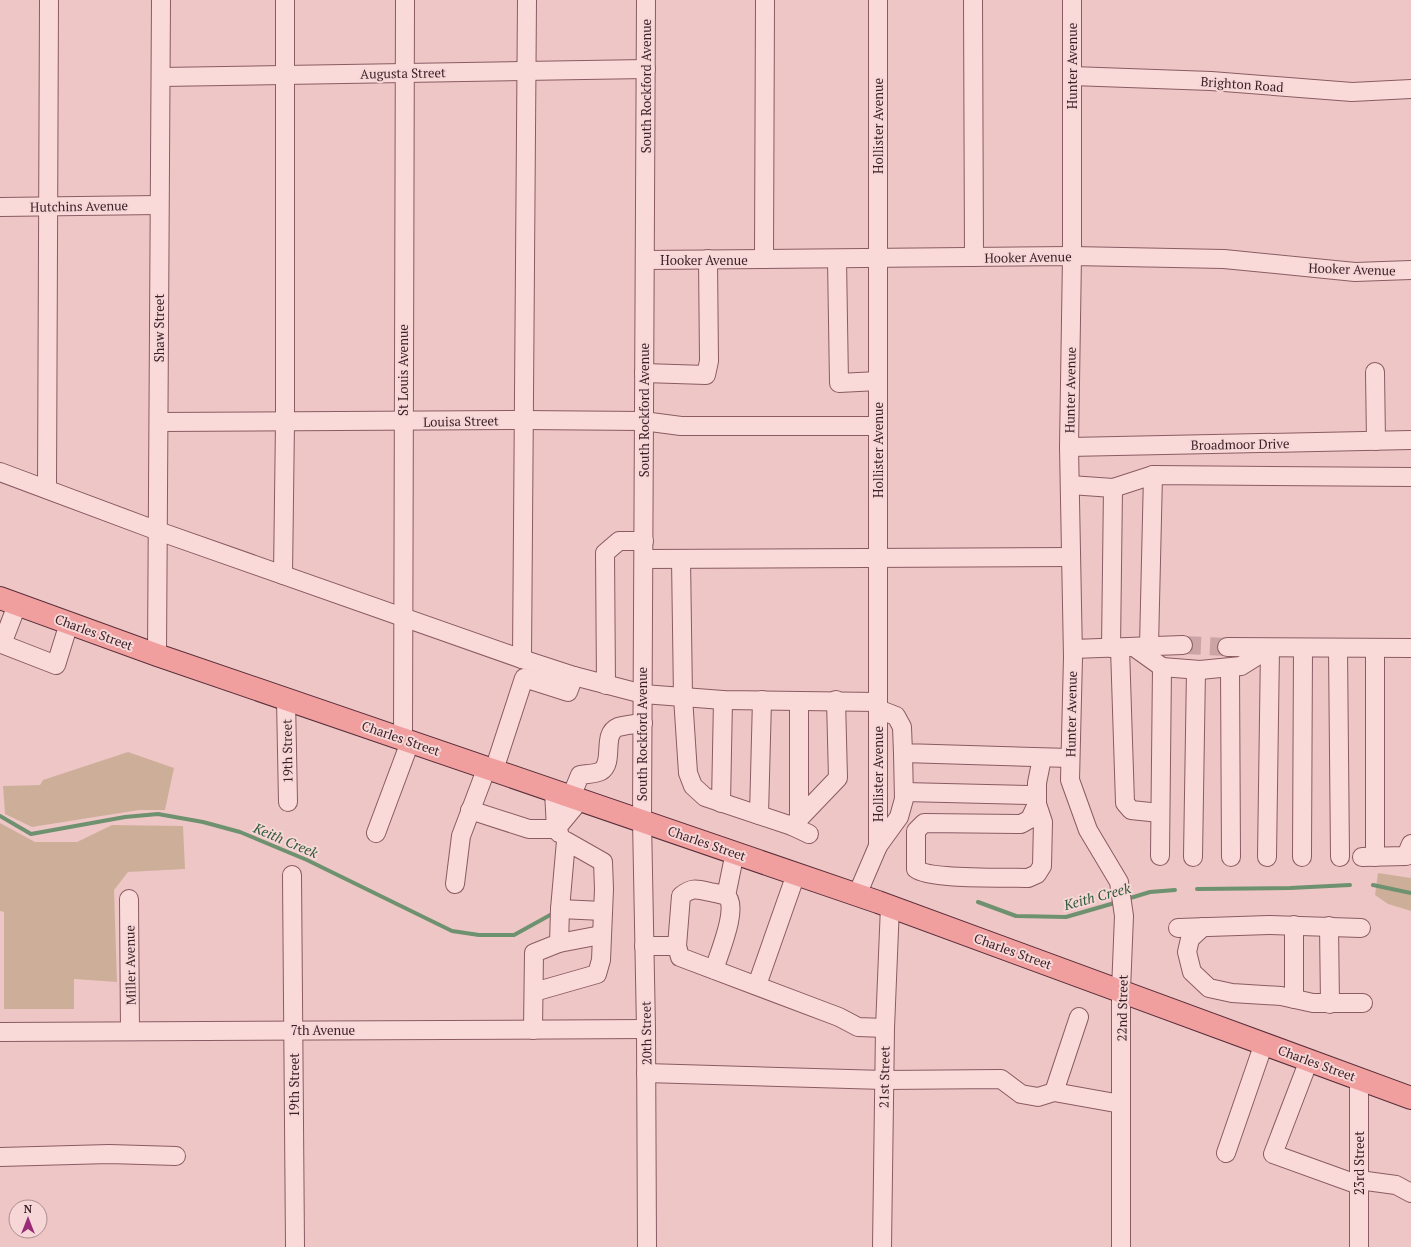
<svg xmlns="http://www.w3.org/2000/svg" width="1411" height="1247" font-family="'PT Serif',serif">
  <style>
    .green { fill: #cdaf99 }
    .lines { fill: none; stroke-linecap: round; stroke-linejoin: round }
    .stream { stroke: #6e9170; stroke-width: 4 }
    .minor-tunnel { stroke: #cba5a6; stroke-width: 18; stroke-dasharray: 18 9; stroke-linecap: butt }
    .minor-casing { stroke: #8a5b63; stroke-width: 20 }
    .major-casing { stroke: #582f39; stroke-width: 24 }
    .minor { stroke: #f9dad9; stroke-width: 18 }
    .major { stroke: #f19e9f; stroke-width: 22 }
    .labels { text-anchor: middle; dominant-baseline: central; stroke-width: 4; stroke-linejoin: round; paint-order: stroke }
    .street-label { font-size: 13px; fill: #3a1f25; stroke: #f6d6d6 }
    .water-label { font-size: 14px; font-style: italic; fill: #2f5a39; stroke: #f6d6d6 }
  </style>
  <rect width="100%" height="100%" fill="#efc6c6"/>
  <!-- green -->
  <g class="green">
    <polygon points="128,752 174,768 165,810 139,810 32,827 5,814 3,786 40,785 43,780"/>
    <polygon points="0,823 35,842 77,842 112,825 183,826 185,869 128,872 114,890 117,982 74,979 74,1009 4,1009 4,912 0,911"/>
    <polygon points="1378,873 1411,878 1411,911 1388,904 1375,895"/>
  </g>
  <g class="lines">
    <!-- stream -->
    <g class="stream">
      <polyline points="0,816 31,834 125,817 158,814 203,822 240,832 307,860 452,931 479,935 514,935 552,914"/>
      <polyline points="1373,885 1411,893"/>
      <polyline points="1197,889 1290,888 1350,885"/>
      <polyline points="1127,899 1150,892 1175,890"/>
      <polyline points="978,902 1016,916 1066,917 1118,902"/>
    </g>
    <!-- minor-tunnel -->
    <polyline class="minor-tunnel" points="1183,645 1227,647"/>
    <!-- minor casing -->
    <g class="minor-casing">
      <g id="minor">
        <polyline points="646,0 642,820 646,1029 647,1247"/>
        <polyline points="973,0 974,257"/>
        <polyline points="1072,0 1072,256 1069,447 1073,657 1070,780 1088,830 1119,882 1124,916 1121,990 1121,1247"/>
        <polyline points="1072,76 1211,81 1352,92 1411,89"/>
        <polyline points="161,77 646,69"/>
        <polyline points="0,207 159,205"/>
        <polyline points="764,259 765,0"/>
        <polyline points="837,259 839,383 878,381"/>
        <polyline points="645,260 1072,256 1224,259 1355,272 1411,270"/>
        <polyline points="1375,372 1376,441"/>
        <polyline points="644,373 706,375 709,361 708,259"/>
        <polyline points="159,422 523,420 643,421 681,426 878,426"/>
        <polyline points="1069,447 1411,440"/>
        <polyline points="0,472 158,531 522,659 527,0"/>
        <polyline points="1070,485 1113,488 1153,475 1411,477"/>
        <polyline points="47,489 49,0"/>
        <polyline points="644,559 1071,557"/>
        <polyline points="681,559 683,697 688,773 693,786 705,797 792,826 838,778 836,700"/>
        <polyline points="283,575 285,422 285,0"/>
        <polyline points="17,605 2,644 56,665 69,623"/>
        <polyline points="1149,646 1153,475"/>
        <polyline points="1134,647 1162,667 1200,670 1241,666 1270,648"/>
        <polyline points="1227,647 1411,648"/>
        <polyline points="1111,648 1113,488"/>
        <polyline points="1120,648 1125,803 1131,810 1160,813"/>
        <polyline points="1338,648 1340,857"/>
        <polyline points="1375,648 1375,857"/>
        <polyline points="1073,649 1183,645"/>
        <polyline points="157,655 161,0"/>
        <polyline points="522,659 574,676 643,694 723,700 878,702"/>
        <polyline points="1230,668 1231,857"/>
        <polyline points="606,685 605,553 619,541 644,541"/>
        <polyline points="286,699 288,802"/>
        <polyline points="799,702 799,819"/>
        <polyline points="878,709 896,716 902,727 903,753 1070,758"/>
        <polyline points="403,739 405,0"/>
        <polyline points="494,770 524,678 568,692 574,676"/>
        <polyline points="554,791 556,829 559,833"/>
        <polyline points="904,792 1030,795 1037,792 1037,783 1042,758"/>
        <path d="M571,797L580,775C585,774 596,774 601,771C615,762 601,734 618,727C626,725 635,724 643,723"/>
        <polyline points="721,803 723,700"/>
        <path d="M1037,804L1030,819L1021,824L924,823L916,831V869C930,880 1006,877 1028,878L1037,874L1042,866L1043,822L1037,804V792"/>
        <polyline points="470,810 529,829 556,829 580,800"/>
        <polyline points="759,815 762,700"/>
        <polyline points="792,826 809,834"/>
        <polyline points="376,833 410,742"/>
        <polyline points="878,846 899,817 904,799 903,753"/>
        <polyline points="1160,856 1162,667"/>
        <polyline points="1193,857 1196,670"/>
        <polyline points="1267,857 1270,648"/>
        <polyline points="1302,857 1303,648"/>
        <polyline points="1362,857 1406,856 1411,844"/>
        <polyline points="292,875 295,1247"/>
        <polyline points="455,884 461,836 487,767"/>
        <polyline points="857,895 878,846 878,0"/>
        <polyline points="726,896 735,852"/>
        <polyline points="129,899 130,1031"/>
        <polyline points="560,909 603,911"/>
        <polyline points="1294,925 1294,999"/>
        <polyline points="1329,926 1330,1004"/>
        <polyline points="1203,927 1190,939 1187,952 1192,972 1209,988 1232,993 1281,996 1313,1003 1363,1003"/>
        <polyline points="1178,928 1269,925 1361,928"/>
        <polyline points="559,943 601,935"/>
        <polyline points="644,946 677,946"/>
        <path d="M714,970C718,956 740,905 726,896C722,894 715,893 710,892C697,889 692,887 681,896L677,946L680,957L839,1017L858,1027L885,1028"/>
        <polyline points="757,985 796,874"/>
        <polyline points="533,1030 534,953 559,943 560,909 566,841 603,862 604,889 601,960 597,974 534,992"/>
        <polyline points="0,1032 646,1029"/>
        <polyline points="1309,1060 1273,1154 1359,1185"/>
        <polyline points="646,1073 884,1080 1001,1079 1021,1094 1038,1097 1054,1092 1121,1104"/>
        <polyline points="1054,1092 1079,1017"/>
        <polyline points="1226,1153 1264,1043"/>
        <polyline points="0,1157 109,1154 176,1156"/>
        <polyline points="1359,1180 1396,1185 1411,1193"/>
        <polyline points="882,1247 885,1028 890,906"/>
        <polyline points="1359,1247 1359,1079"/>
      </g>
    </g>
    <!-- major casing -->
    <g class="major-casing">
      <polyline id="major" points="0,598 157,655 878,902 1411,1098"/>
    </g>
    <!-- minor -->
    <use href="#minor" class="minor"/>
    <!-- major -->
    <use href="#major" class="major"/>
  </g>
  <g class="labels">
    <!-- street labels -->
    <g class="street-label">
      <text transform="translate(1072 66) rotate(-90)">Hunter Avenue</text>
      <text transform="translate(403 73) rotate(-1)">Augusta Street</text>
      <text transform="translate(1242 84) rotate(4)">Brighton Road</text>
      <text transform="translate(646 86) rotate(-90)">South Rockford Avenue</text>
      <text transform="translate(878 126) rotate(-90)">Hollister Avenue</text>
      <text transform="translate(79 206) rotate(-1)">Hutchins Avenue</text>
      <text transform="translate(1028 257) rotate(-1)">Hooker Avenue</text>
      <text x="704" y="260">Hooker Avenue</text>
      <text transform="translate(1352 269) rotate(2)">Hooker Avenue</text>
      <text transform="translate(159 328) rotate(-90)">Shaw Street</text>
      <text transform="translate(403 370) rotate(-90)">St Louis Avenue</text>
      <text transform="translate(1070 390) rotate(-89)">Hunter Avenue</text>
      <text transform="translate(644 410) rotate(-90)">South Rockford Avenue</text>
      <text transform="translate(461 421) rotate(-1)">Louisa Street</text>
      <text transform="translate(1240 444) rotate(-1)">Broadmoor Drive</text>
      <text transform="translate(878 450) rotate(-90)">Hollister Avenue</text>
      <text transform="translate(94 632) rotate(20)">Charles Street</text>
      <text transform="translate(1071 714) rotate(-89)">Hunter Avenue</text>
      <text transform="translate(642 734) rotate(-90)">South Rockford Avenue</text>
      <text transform="translate(401 738) rotate(19)">Charles Street</text>
      <text transform="translate(287 751) rotate(-91)">19th Street</text>
      <text transform="translate(878 774) rotate(-90)">Hollister Avenue</text>
      <text transform="translate(707 843) rotate(19)">Charles Street</text>
      <text transform="translate(1013 951) rotate(20)">Charles Street</text>
      <text transform="translate(130 965) rotate(-91)">Miller Avenue</text>
      <text transform="translate(1122 1008) rotate(-89)">22nd Street</text>
      <text x="323" y="1030">7th Avenue</text>
      <text transform="translate(646 1033) rotate(-91)">20th Street</text>
      <text transform="translate(1317 1063) rotate(20)">Charles Street</text>
      <text transform="translate(884 1077) rotate(-89)">21st Street</text>
      <text transform="translate(294 1085) rotate(-90)">19th Street</text>
      <text transform="translate(1359 1163) rotate(-90)">23rd Street</text>
    </g>
    <!-- water labels -->
    <g class="water-label">
      <text transform="translate(286 840) rotate(23)">Keith Creek</text>
      <text transform="translate(1097 896) rotate(-15)">Keith Creek</text>
    </g>
  </g>
  <!-- north arrow -->
  <g transform="translate(28 1219)"><circle r="19" fill="#f6d6d6" stroke="#ab8d8f"/>
  <path d="M0-3L7 15L0 10L-7 15Z" fill="#992b78"/>
  <text y="-6" font-size="11" font-weight="bold" text-anchor="middle" fill="#3a1f25">N</text>
  </g>
</svg>
